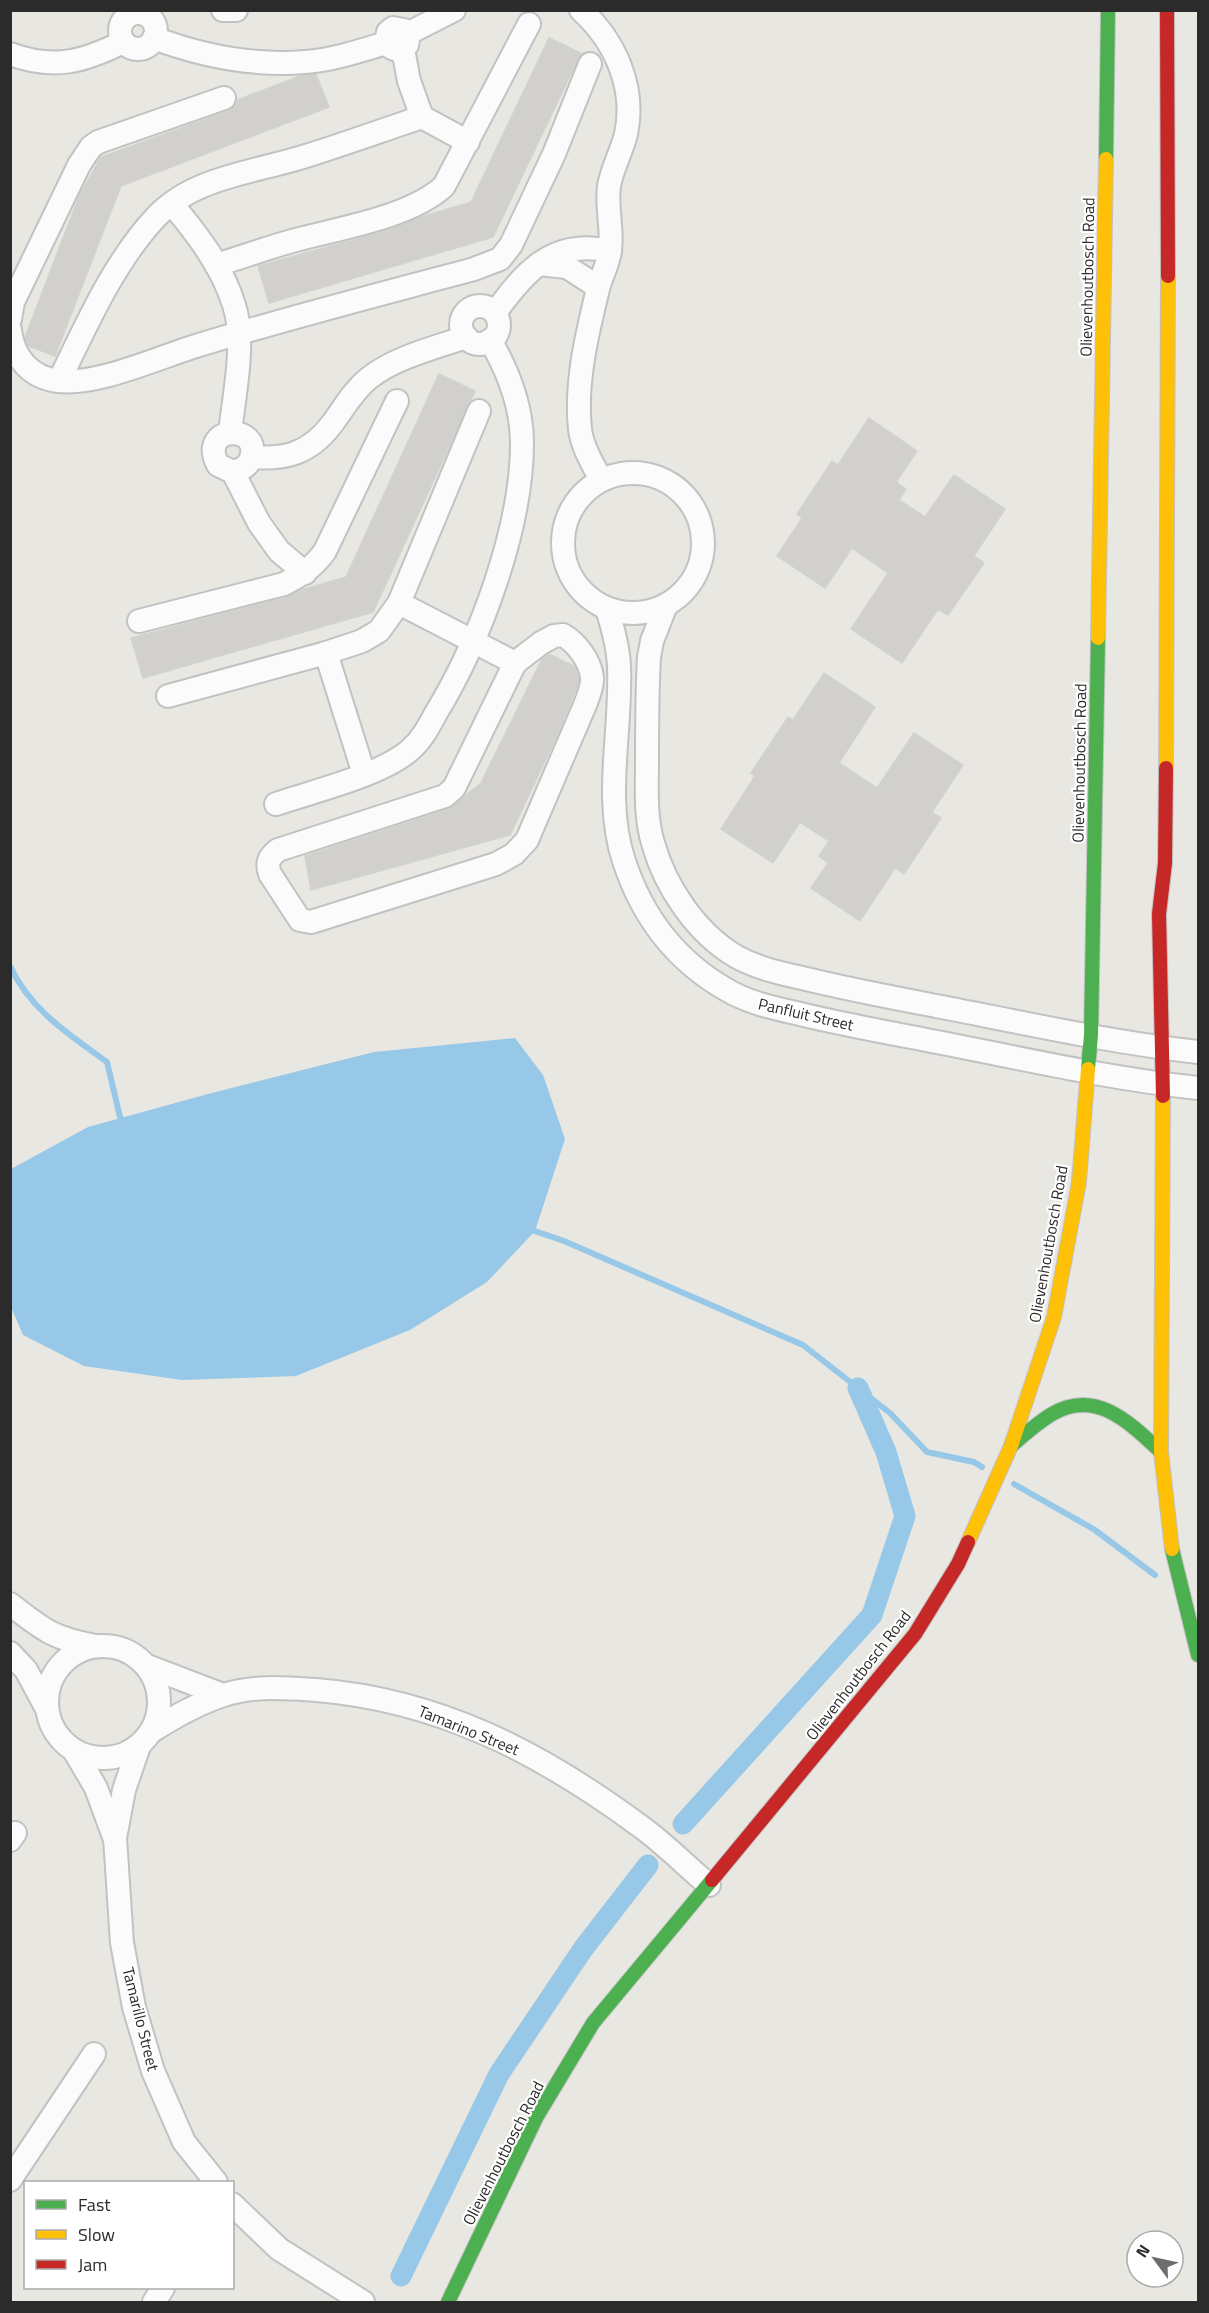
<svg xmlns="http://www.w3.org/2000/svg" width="1209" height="2313" font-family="'Titillium Web',sans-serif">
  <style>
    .water { fill: #98c8e7 }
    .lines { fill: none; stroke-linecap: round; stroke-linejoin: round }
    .stream { stroke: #98c8e7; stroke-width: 6 }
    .canal { stroke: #98c8e7; stroke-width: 21 }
    .building { fill: #d1d0cc; stroke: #d3d2cd; stroke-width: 1.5 }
    .street-casing { stroke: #c2c2c2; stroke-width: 26 }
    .fast-casing { stroke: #c2c2c2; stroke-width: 16 }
    .slow-casing { stroke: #c2c2c2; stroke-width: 16 }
    .jam-casing { stroke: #c2c2c2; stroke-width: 16 }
    .street { stroke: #fcfbfb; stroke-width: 22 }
    .fast { stroke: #4caf50; stroke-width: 14 }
    .slow { stroke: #ffc107; stroke-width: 14 }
    .jam { stroke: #c62828; stroke-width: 14 }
    .labels { text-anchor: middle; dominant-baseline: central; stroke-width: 4.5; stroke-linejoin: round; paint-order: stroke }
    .street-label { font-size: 16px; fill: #2b2b2b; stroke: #fff }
  </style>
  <rect width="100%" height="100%" fill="#e8e7e2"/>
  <!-- water -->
  <polygon class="water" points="515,1038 543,1075 565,1139 535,1231 487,1282 410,1330 296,1376 182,1380 84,1366 23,1335 11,1307 11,1169 88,1127 208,1094 374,1052"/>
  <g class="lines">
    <!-- stream -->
    <g class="stream">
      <path d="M10,966C30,1010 70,1035 107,1062L120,1117L124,1123"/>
      <polyline points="529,1229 564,1241 803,1345 890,1413 927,1452 974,1462 982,1467"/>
      <polyline points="1014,1484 1095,1530 1155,1575"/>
    </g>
    <!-- canal -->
    <g class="canal">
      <polyline points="683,1824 872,1615 905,1516 886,1452 858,1388"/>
      <polyline points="401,2276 499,2074 583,1949 648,1865"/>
    </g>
  </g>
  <!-- building -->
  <g class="building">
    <polygon points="549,38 581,53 493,237 269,303 258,266 378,233 421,217 471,202"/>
    <polygon points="316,74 329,107 121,186 55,356 28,346 25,337 80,194 101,157 228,111 235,106 237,100 300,76"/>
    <polygon points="439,374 475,391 373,612 143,678 131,638 287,597 301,590 346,577"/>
    <polygon points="869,418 917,451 896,482 906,489 899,500 925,517 954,475 1005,509 974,556 984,563 948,615 938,609 902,663 851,629 888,573 852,548 825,588 777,556 802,518 797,514 832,461 838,465"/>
    <polygon points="549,654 574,666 579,679 578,685 554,742 510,835 311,890 305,856 449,809 481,783 542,659"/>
    <polygon points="824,673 875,707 839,763 877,788 914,733 963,765 932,812 941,818 904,874 895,868 860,921 811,888 828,863 819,856 829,841 800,822 773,863 721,829 755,776 751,773 788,717 793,720"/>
  </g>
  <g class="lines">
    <!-- street casing -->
    <g class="street-casing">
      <g id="street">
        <polyline points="223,10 236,10"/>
        <path d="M581,10C615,41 636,87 626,134C622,151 612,168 609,186C606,207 613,230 610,250C609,263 601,276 598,289C587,334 575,383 580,429C582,447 593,464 601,480"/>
        <circle cx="138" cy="31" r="18"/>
        <polyline points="407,34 454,10"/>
        <path d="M154,38C202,56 254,66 305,62C332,60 360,51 386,43"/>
        <path d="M403,49C395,51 391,49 386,43L388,32L393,28L404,30L408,40L407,45L403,49L409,81L422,117L468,142"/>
        <path d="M10,54C54,70 83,62 123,42"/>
        <path d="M172,204C197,234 222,266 234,305C246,341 234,395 230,433"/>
        <polyline points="539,264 567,267 598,287"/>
        <path d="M216,265C243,257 269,247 296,240C340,228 411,217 444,186L529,24"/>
        <circle cx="480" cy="325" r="19"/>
        <path d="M495,313C525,271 554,238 610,251"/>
        <polyline points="10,319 13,302 79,165 91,147 98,142 224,98"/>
        <path d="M10,330C13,357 30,378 59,381C99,385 157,358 196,346C287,318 381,294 474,269L500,259L511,245L554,154L590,64"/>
        <path d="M59,381C86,326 113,263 156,217C193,177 256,172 306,156C345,144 383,130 422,117"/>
        <path d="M252,457C286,460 310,453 332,424C344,408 353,391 369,378C396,357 434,348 466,337"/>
        <path d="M233,472C241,470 248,467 251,458C262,423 197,425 218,465L233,472L259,523L279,551L305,573"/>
        <circle cx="633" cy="543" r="70"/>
        <polyline points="399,603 515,663"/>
        <path d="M666,605L652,641L649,657C647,692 647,727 647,762C647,789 645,817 653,843C665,887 697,934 737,957C757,968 780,973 802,978C843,988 884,996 926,1004C1016,1021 1107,1042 1198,1052"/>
        <path d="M607,609C613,628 618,646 619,666C622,731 603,798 624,861C642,916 676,961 727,990C749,1003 774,1008 800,1014C837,1023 874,1030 911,1037C1007,1055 1102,1078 1198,1088"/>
        <path d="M139,621L284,584C301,575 314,567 325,551L397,401"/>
        <path d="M563,635C577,643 590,661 592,677C593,686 588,697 585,705L527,840L514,854L496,864L311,922L300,920L270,874C266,863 269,857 278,850L445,796L454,788L515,663L541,643L554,636Z"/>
        <polyline points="326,653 364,774"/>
        <polyline points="168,696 326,653 362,641 379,631 399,603 479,411"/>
        <path d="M276,804C314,791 382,775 410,750C422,740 429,726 436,713C480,641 522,528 522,443C522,407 508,371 490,340"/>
        <path d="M10,1604C43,1630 54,1639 96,1646"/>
        <circle cx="103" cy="1702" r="56"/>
        <polyline points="10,1653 26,1670 47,1709"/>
        <polyline points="147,1666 223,1695"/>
        <path d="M152,1731C174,1717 197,1704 221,1696C252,1685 285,1688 316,1690C440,1700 541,1753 640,1826C664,1843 686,1866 709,1885"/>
        <polyline points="139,1746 124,1790 115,1838 122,1943 134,2007 153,2071 184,2142 216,2182"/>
        <polyline points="75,1752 96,1788 114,1837"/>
        <polyline points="10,1840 15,1833"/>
        <polyline points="10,2180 94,2054"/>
        <polyline points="232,2204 279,2249 363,2302"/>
        <polyline points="154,2302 163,2288"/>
      </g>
    </g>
    <!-- fast casing -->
    <g class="fast-casing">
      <g id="fast">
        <polyline points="1106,159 1108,10"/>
        <polyline points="1088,1069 1091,1035 1098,638"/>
        <path d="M1011,1446C1024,1435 1037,1423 1052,1414C1096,1388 1130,1423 1161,1452"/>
        <polyline points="1172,1549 1198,1655"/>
        <polyline points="448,2302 536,2118 593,2023 712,1880"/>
      </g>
    </g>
    <!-- slow casing -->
    <g class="slow-casing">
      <g id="slow">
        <polyline points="1098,638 1106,159"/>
        <polyline points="1166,768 1168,276"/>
        <polyline points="1163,1096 1161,1452 1172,1549"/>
        <polyline points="968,1542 1011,1446 1054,1317 1079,1182 1088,1069"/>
      </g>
    </g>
    <!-- jam casing -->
    <g class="jam-casing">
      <g id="jam">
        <polyline points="1167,10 1168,276"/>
        <polyline points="1163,1096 1159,914 1165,863 1166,768"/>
        <polyline points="712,1880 915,1634 958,1564 968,1542"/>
      </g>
    </g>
    <!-- street -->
    <use href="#street" class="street"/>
    <!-- fast -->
    <use href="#fast" class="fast"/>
    <!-- slow -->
    <use href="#slow" class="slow"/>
    <!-- jam -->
    <use href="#jam" class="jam"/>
  </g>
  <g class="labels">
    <!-- street labels -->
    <g class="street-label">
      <text transform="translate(1087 277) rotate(-89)">Olievenhoutbosch Road</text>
      <text transform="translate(1079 763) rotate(-89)">Olievenhoutbosch Road</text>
      <text transform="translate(806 1014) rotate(13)">Panfluit Street</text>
      <text transform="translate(1048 1244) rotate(-80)">Olievenhoutbosch Road</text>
      <text transform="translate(858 1675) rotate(-52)">Olievenhoutbosch Road</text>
      <text transform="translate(469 1730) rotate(22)">Tamarino Street</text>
      <text transform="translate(141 2019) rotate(76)">Tamarillo Street</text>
      <text transform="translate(503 2153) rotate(-63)">Olievenhoutbosch Road</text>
    </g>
  </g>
  <!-- border -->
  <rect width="1209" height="2313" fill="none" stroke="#2b2b2b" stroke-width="24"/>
  <!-- legend -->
  <rect x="24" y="2181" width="210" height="108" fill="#ffffff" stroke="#aaaaaa" stroke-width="1.5"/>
  <rect x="36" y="2200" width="30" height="9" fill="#4caf50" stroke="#aaaaaa" stroke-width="1.5"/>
  <text x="78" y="2211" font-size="18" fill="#2b2b2b">Fast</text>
  <rect x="36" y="2230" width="30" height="9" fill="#ffc107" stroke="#aaaaaa" stroke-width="1.5"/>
  <text x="78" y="2241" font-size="18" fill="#2b2b2b">Slow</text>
  <rect x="36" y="2260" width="30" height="9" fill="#c62828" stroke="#aaaaaa" stroke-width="1.5"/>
  <text x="78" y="2271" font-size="18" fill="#2b2b2b">Jam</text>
  <!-- north arrow -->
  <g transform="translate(1155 2259) rotate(303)"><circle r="28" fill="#ffffff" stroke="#aaaaaa" stroke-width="1.5"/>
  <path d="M0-4.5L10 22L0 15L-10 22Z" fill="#6d6d6b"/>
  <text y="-9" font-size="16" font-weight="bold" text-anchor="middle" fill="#2b2b2b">N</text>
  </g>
</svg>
